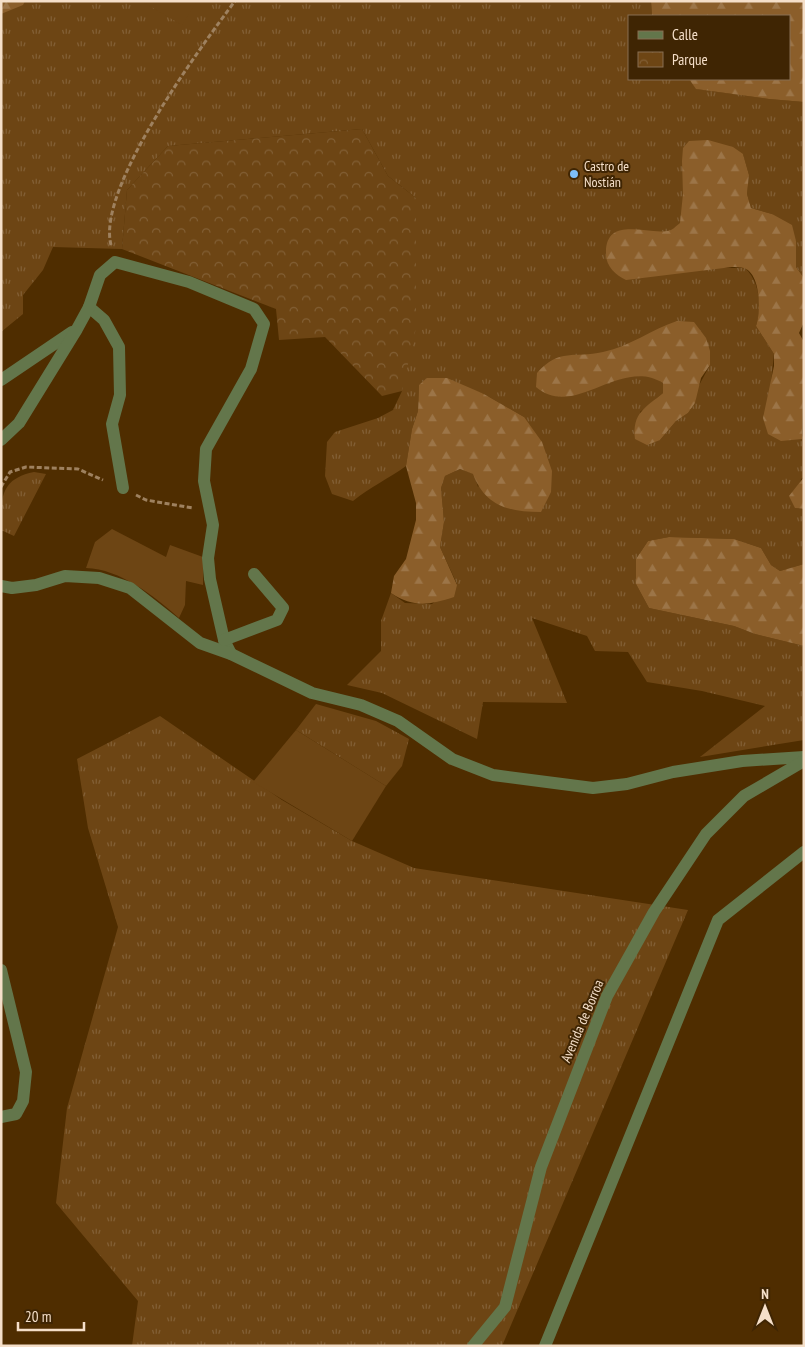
<svg xmlns="http://www.w3.org/2000/svg" width="805" height="1347" font-family="'PT Sans Narrow',sans-serif">
  <style>
    .grass { fill: url(#grass-tufts); fill-rule: evenodd }
    .forest { fill: url(#forest-firs) }
    .park { fill: url(#park-crowns) }
    .garden { fill: #6d4514 }
    .lines { fill: none; stroke-linecap: round; stroke-linejoin: round }
    .path { stroke: #9e815f; stroke-width: 3; stroke-dasharray: 5 2.5; stroke-linecap: butt }
    .minor { stroke: #63764b; stroke-width: 12 }
    .poi-dot { fill: #7dbef9; stroke: #3f2503; stroke-width: 2 }
    .labels { text-anchor: middle; dominant-baseline: central; stroke-width: 4; stroke-linejoin: round; paint-order: stroke }
    .poi-label { font-size: 14px; fill: #f5dfc9; stroke: #3f2503; text-anchor: start }
    .street-label { font-size: 14px; fill: #f5dfc9; stroke: #3f2503 }
  </style>
  <defs>
    <pattern id="grass-tufts" width="24" height="20" patternUnits="userSpaceOnUse" patternTransform="scale(1.25)"><rect width="24" height="20" fill="#6d4514"/><path d="M3 7l-1-3M5 7V3M7 7l1-3M15 17l-1-3M17 17v-4M19 17l1-3" fill="none" stroke="#825f35"/></pattern>
    <pattern id="forest-firs" width="22" height="20" patternUnits="userSpaceOnUse" patternTransform="scale(1.25)"><rect width="22" height="20" fill="#8b5e2a"/><path d="M5 1l3.5 6h-7zM16 11l3.5 6h-7z" fill="#9c7548"/></pattern>
    <pattern id="park-crowns" width="20" height="18" patternUnits="userSpaceOnUse" patternTransform="scale(1.25)"><rect width="20" height="18" fill="#6d4514"/><path d="M2 6a3 3 0 1 1 6 0M12 15a3 3 0 1 1 6 0" fill="none" stroke="#825f35"/></pattern>
  </defs>
  <rect width="100%" height="100%" fill="#4f2d00"/>
  <!-- grass -->
  <g class="grass">
    <path d="M1,1H651L652,16H629V79H689L697,89L769,99L804,102V278L796,267V241L772,214L751,208L747,194L749,175L743,154L721,268H745C760,282 762,307 756,326L774,354L771,383L804,439V477L801,479L795,508L804,509V564L780,571L771,565L761,548L734,539L669,537L648,541L636,559V584L649,608L734,626L755,634L804,646V740L700,757L765,706L702,691L647,682L628,652L595,651L587,636L532,618L567,703L483,702L477,739L382,693L347,685L381,651V621L391,593L405,603L432,604L457,584L440,547L444,522L441,488L445,476L460,469L474,474L478,487L524,417L484,394L467,388L419,385L418,411L412,429L406,466C388,479 370,487 353,501L332,494L325,476L327,442L335,432L378,418L393,410L402,391L416,198L388,176L362,129L168,146L127,190L122,249L53,247L43,270L23,295V314L1,332ZM710,365L697,389L695,403L688,413L676,421L660,440L640,412L663,393V383L654,377L635,375L611,381L537,379Z"/>
    <path d="M34,472L46,474L14,536L1,530C1,498 0,479 34,472Z"/>
    <polygon points="316,704 376,721 409,739 402,766 386,786 296,730"/>
    <polygon points="160,716 282,800 352,841 414,868 688,910 502,1346 132,1346 138,1301 56,1203 67,1108 118,927 88,828 77,759"/>
  </g>
  <!-- forest -->
  <g class="forest">
    <polygon points="1,1 25,1 23,5 1,14"/>
    <polygon points="651,1 804,1 804,102 769,99 696,89 689,79 789,79 789,16 652,16"/>
    <path d="M708,140L733,147L743,154L749,175L747,194L751,208L772,214L792,225L796,241V267L804,278V322L799,333L804,342L802,439L781,441L768,434L763,418L774,366V354L756,326C761,312 761,274 744,268C740,267 735,267 732,267L626,280C616,275 606,267 606,254C605,215 647,235 667,231C672,231 676,226 680,223L683,194L682,161L683,148L689,141Z"/>
    <path d="M677,321L694,322L706,338L710,351V365L701,378L695,403L688,413L676,421L660,440L647,445L635,439C632,413 645,408 663,393V383C620,356 575,420 536,387L537,373C560,347 574,359 603,352C629,347 652,329 677,321Z"/>
    <path d="M427,378H447L484,394L524,417L542,442L552,471L551,492L541,512C509,512 485,506 473,474L460,469L445,476L441,488L444,522L440,547L457,585L454,597C429,605 414,608 391,593L394,576L406,559L416,520V503L406,466L412,429L418,411L419,385Z"/>
    <polygon points="804,477 804,509 795,508 789,496"/>
    <polygon points="669,537 734,539 761,548 771,565 780,571 804,564 804,646 755,634 734,626 649,608 636,584 636,559 648,541"/>
  </g>
  <!-- park -->
  <polygon class="park" points="362,129 388,176 416,198 416,328 402,391 382,396 325,337 279,340 276,309 122,249 127,190 168,146"/>
  <!-- garden -->
  <g class="garden">
    <polygon points="141,1 197,1 182,25"/>
    <path d="M112,529L166,557L170,545L203,557V585L186,581L185,605L179,618C154,596 120,569 86,568L95,542Z"/>
    <polygon points="296,730 386,786 352,841 253,782"/>
  </g>
  <g class="lines">
    <!-- path -->
    <g class="path">
      <path d="M111,245C96,189 200,48 235,1"/>
      <polyline points="1,487 10,472 26,467 78,469 103,480"/>
      <polyline points="136,495 146,500 193,508"/>
    </g>
    <!-- minor -->
    <g class="minor">
      <polyline points="89,307 104,320 119,347 120,395 112,424 123,488"/>
      <polyline points="1,380 72,332"/>
      <polyline points="1,440 19,423 77,329 89,307 100,275 115,262 189,282 254,309 264,324 251,369 206,449 204,481 213,525 208,558 210,579 224,640 231,654"/>
      <polyline points="1,586 12,588 36,585 65,576 99,578 130,588 200,643 231,654 312,693 361,705 398,721 452,759 493,775 593,788 627,784 673,772 742,761 804,757"/>
      <polyline points="224,640 277,620 283,608 254,574"/>
      <polyline points="1,970 26,1072 23,1101 16,1114 1,1117"/>
      <polyline points="473,1346 505,1307 541,1167 607,996 654,912 706,834 744,796 804,761"/>
      <polyline points="545,1346 718,920 804,852"/>
    </g>
  </g>
  <!-- markers -->
  <circle class="poi-dot" cx="574" cy="174" r="5"/>
  <g class="labels">
    <!-- poi labels -->
    <g class="poi-label">
      <text x="584" y="166">Castro de<tspan x="584" dy="16">Nostián</tspan></text>
    </g>
    <!-- street labels -->
    <g class="street-label">
      <text transform="translate(582 1021) rotate(-67)">Avenida de Borroa</text>
    </g>
  </g>
  <!-- border -->
  <rect width="805" height="1347" fill="none" stroke="#f5dfc9" stroke-width="5"/>
  <!-- legend -->
  <rect x="628" y="15" width="162" height="65" fill="#3f2503" stroke="#886f52"/>
  <rect x="638" y="31" width="25" height="8" fill="#63764b" stroke="#886f52"/>
  <text x="672" y="40" font-size="15" fill="#f5dfc9">Calle</text>
  <rect x="638" y="52" width="25" height="15" fill="url(#park-crowns)" stroke="#886f52"/>
  <text x="672" y="65" font-size="15" fill="#f5dfc9">Parque</text>
  <!-- north arrow -->
  <g transform="translate(765 1307)" stroke="#3f2503" stroke-width="4" paint-order="stroke">
  <path d="M0-4L9 19L0 12L-9 19Z" fill="#f5dfc9"/>
  <text y="-8" font-size="14" font-weight="bold" text-anchor="middle" fill="#f5dfc9">N</text>
  </g>
  <!-- scale -->
  <path d="M18 1322v8h66v-8" fill="none" stroke="#f5dfc9" stroke-width="2.5"/>
  <text x="25" y="1322" font-size="15" fill="#f5dfc9" stroke="#3f2503" stroke-width="4" paint-order="stroke">20 m</text>
</svg>
